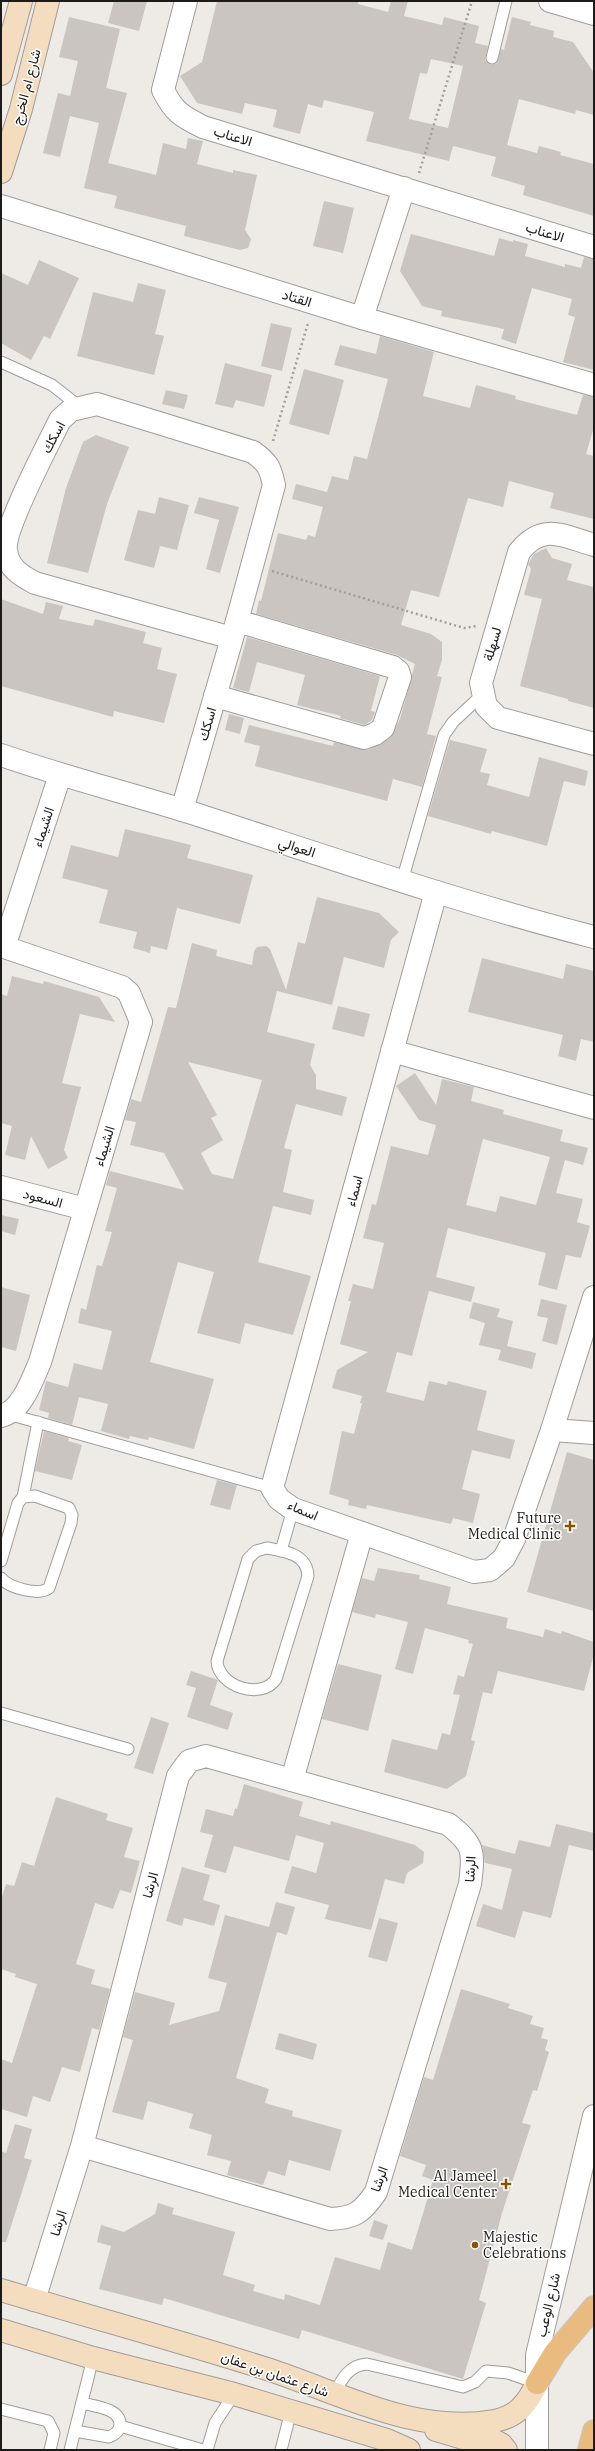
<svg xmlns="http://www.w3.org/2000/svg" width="595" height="2451" font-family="'IBM Plex Serif',Vazirmatn,serif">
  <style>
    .building { fill: #cac5c1; fill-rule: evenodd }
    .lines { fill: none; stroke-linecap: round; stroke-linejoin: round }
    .lane-casing { stroke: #a19d99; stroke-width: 13 }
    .street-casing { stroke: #a19d99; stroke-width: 24 }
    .secondary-casing { stroke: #a19d99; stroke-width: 24 }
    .primary-casing { stroke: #c9c8c8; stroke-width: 24 }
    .path { stroke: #a19e9b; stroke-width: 2.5; stroke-dasharray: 2 3; stroke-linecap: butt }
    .lane { stroke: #fff; stroke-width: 11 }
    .street { stroke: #fff; stroke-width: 22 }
    .secondary { stroke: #f4ddbf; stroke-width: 22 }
    .primary { stroke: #e9bb7f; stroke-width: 22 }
    .poi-dot { fill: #885300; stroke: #fff; stroke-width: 1.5 }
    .labels { text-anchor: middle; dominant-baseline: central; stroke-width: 3; stroke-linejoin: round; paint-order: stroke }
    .street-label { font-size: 14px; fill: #1c1b19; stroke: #fff }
    .poi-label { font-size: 14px; fill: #1c1b19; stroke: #fff; text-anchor: end }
  </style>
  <rect width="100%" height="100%" fill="#eeeae6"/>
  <!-- building -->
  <g class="building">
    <polygon points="114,1 147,1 139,31 108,23"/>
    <path d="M217,1H358V4L388,12L391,1H408L404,16L442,25L444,17L479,26L475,43L488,46L485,60L491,65L497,63L501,49L504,50L512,17L531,22L530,25L554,31L553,37L573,42L594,73V115L576,110L575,114L519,99L507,145L537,153L539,146L561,152L560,155L594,164V216L523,195L525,186L491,176L496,157L453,146L449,161L366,141L374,112L324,100L322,108L308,104L300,134L273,127L277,110L245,103L242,114L197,103L180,76L202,62ZM431,59L463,66L448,128L409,119L420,73L427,74Z"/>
    <polygon points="69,17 120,29 106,88 127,93 108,163 156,175 163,143 186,149 188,138 203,141 197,164 233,173 233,170 257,175 245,230 251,239 248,248 240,250 184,236 186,226 114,208 117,196 84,188 99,123 70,116 60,157 43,153 58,93 70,96 78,61 59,57"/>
    <polygon points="324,201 354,208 343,253 313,246"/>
    <polygon points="411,234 494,256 499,238 513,242 513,240 528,244 525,256 565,267 565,264 581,268 584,257 594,259 594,370 563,362 575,317 568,315 572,299 532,288 516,344 501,339 504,329 441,316 442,311 422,306 400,271"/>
    <polygon points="39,260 79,278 50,339 44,336 31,360 1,343 1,273 28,285"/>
    <polygon points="138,283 166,290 155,334 164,336 154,375 77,356 93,292 133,302"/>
    <polygon points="271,323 292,328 282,371 261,366"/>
    <polygon points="380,336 434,352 423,396 470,408 476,385 516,396 515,399 577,415 583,395 594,397 594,427 586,454 594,456 594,519 550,508 554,493 509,481 503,507 468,498 439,597 411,590 401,625 431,634 442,642 442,660 437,676 442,677 427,734 436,736 422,787 393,779 387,801 255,766 260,746 244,742 249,725 333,746 334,742 368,750 390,738 400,719 415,664 397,655 256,614 259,600 261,601 278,533 306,540 308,535 315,537 323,507 292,499 296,484 327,492 332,476 348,480 354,456 367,459 388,379 334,365 340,345 376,354"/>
    <polygon points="225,363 272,375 264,407 236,400 233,408 215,404"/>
    <polygon points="304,369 344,380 329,435 289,424"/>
    <polygon points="166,390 188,395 184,409 162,404"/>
    <polygon points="96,435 129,447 107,504 88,573 47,563 66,488 83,442"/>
    <polygon points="159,497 189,505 177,550 160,546 154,568 124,560 138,510 155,514"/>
    <polygon points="199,497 239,507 220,573 206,569 219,520 194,513"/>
    <polygon points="546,548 552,558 572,564 567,580 594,587 594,708 568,701 568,699 520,686 542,599 524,595 531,569 528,564 534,554"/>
    <polygon points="1,599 43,614 46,602 63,606 59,619 93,626 95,619 146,632 143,643 162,648 157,669 177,674 164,723 114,711 113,717 1,686"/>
    <polygon points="247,637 380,676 371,711 375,712 372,720 364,725 340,718 341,716 297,705 305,675 257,662 249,692 233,688"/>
    <polygon points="229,714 244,718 240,734 225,730"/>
    <polygon points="450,740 487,749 480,772 490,774 487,785 529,797 539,757 588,771 585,786 564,781 547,846 492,831 491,834 428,816"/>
    <polygon points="125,829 191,845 187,858 253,875 240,924 177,908 167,950 151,946 150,953 133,948 137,932 99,923 108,890 62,878 71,845 118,857"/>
    <path d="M317,897L379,913L399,932L391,940L384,968L344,957L332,1005L277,991L267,1032L315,1044L310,1065L316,1075V1089L347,1097L342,1116L296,1104L284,1148L292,1150L283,1192L314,1200L311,1215L273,1206L258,1262L311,1276L293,1335L245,1323L240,1344L197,1333L214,1272L178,1262L150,1362L214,1379L194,1449L149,1437L148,1440L130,1436L129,1439L101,1431L108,1404L79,1397L72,1425L48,1418L49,1413L39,1410L46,1381L68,1387L74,1363L102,1370L112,1331L78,1323L81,1308L86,1310L97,1265L102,1266L112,1232L105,1231L117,1188L106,1185L110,1171L184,1190L164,1153L130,1145L136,1122L125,1120L131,1099L141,1102L168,1007L176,1008L192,943L217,950L216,956L252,965L254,951L257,947L266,946L270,949L286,990L298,942L305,944ZM188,1062L262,1080L233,1179L212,1174L201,1153L223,1140L211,1118L217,1115Z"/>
    <polygon points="482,958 563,979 566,964 594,971 594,1042 581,1039 576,1061 558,1056 563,1035 468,1012"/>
    <polygon points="12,976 43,984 44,981 99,997 115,1022 80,1014 62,1083 81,1087 64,1150 68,1158 48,1169 31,1136 25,1160 5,1155 12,1126 1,1123 1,994 7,996"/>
    <polygon points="338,1006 370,1014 364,1037 332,1029"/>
    <path d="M415,1073L436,1105L442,1079L474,1087L471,1101L504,1110L503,1114L563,1130L560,1141L588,1148L583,1165L565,1160L556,1193L583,1199L577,1222L590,1226L581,1258L566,1255L557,1290L538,1285L546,1253L448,1228L436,1277L475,1287L471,1302L429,1291L412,1356L397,1352L386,1392L424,1401L429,1381L447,1385L448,1381L487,1391L477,1430L515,1440L510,1459L472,1450L462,1489L480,1494L473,1523L453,1518L451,1524L367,1505L366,1509L348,1505L349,1500L329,1494L342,1431L354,1434L362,1403H360L362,1396L332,1388L337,1370L368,1352L340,1344L351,1301H348L353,1284L373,1289L384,1243L363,1238L372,1204L376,1205L391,1146L428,1155L436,1125L419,1120L396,1086ZM483,1139L550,1157L536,1205L500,1196L496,1212L466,1205Z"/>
    <polygon points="1,1215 19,1219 15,1235 1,1231"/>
    <polygon points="1,1287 30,1295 16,1351 1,1347"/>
    <polygon points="541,1299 567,1305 557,1345 542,1341 548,1318 537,1316"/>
    <polygon points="473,1302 500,1309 497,1317 513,1321 507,1346 536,1353 532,1369 498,1360 501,1350 479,1345 485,1323 469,1318"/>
    <polygon points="44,1431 69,1438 68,1441 82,1445 72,1480 35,1471"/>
    <polygon points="567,1452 594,1460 594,1611 527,1592"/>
    <polygon points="217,1480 237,1485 230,1510 210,1505"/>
    <polygon points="378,1568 420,1575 419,1579 451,1587 447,1604 508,1618 506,1628 543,1637 545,1629 561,1634 562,1631 594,1642 594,1654 584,1691 498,1671 492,1694 483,1692 471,1740 475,1741 466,1776 447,1789 384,1772 392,1739 437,1750 442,1733 450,1735 460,1695 453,1694 458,1675 464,1677 473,1644 468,1643 469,1640 425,1628 413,1674 395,1669 408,1622 376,1614 375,1618 352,1612 362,1578 374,1581"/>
    <polygon points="338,1664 382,1675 368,1731 322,1719"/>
    <polygon points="191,1671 218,1680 210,1705 233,1713 228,1730 187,1717 196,1688 186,1685"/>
    <polygon points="151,1717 169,1723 153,1774 134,1768"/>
    <polygon points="244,1784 303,1802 299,1816 330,1825 331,1821 415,1845 424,1852 423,1863 407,1873 404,1884 385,1879 371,1930 325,1919 329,1905 284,1893 292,1866 316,1873 324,1843 296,1835 289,1861 234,1846 226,1873 204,1867 213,1835 200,1832 206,1809 233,1816 235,1808 237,1809"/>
    <polygon points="56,1797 108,1814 106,1820 133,1828 124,1857 140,1861 131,1893 120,1890 113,1909 95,1903 76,1964 95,1970 91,1984 110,1989 99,2030 92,2028 80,2072 62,2067 50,2102 33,2096 27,2117 1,2109 1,2059 12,2063 37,1984 15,1977 16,1974 1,1969 1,1900 6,1884 14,1886 22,1862 34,1866"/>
    <polygon points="556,1824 594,1833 594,1851 569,1845 551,1918 523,1911 515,1938 476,1926 483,1904 502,1910 512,1869 485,1863 482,1845 515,1854 519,1840 550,1847"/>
    <polygon points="182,1867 210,1875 203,1900 220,1905 214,1926 184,1918 182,1926 166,1921"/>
    <polygon points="276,1902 295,1907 287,1935 277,1932 236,2078 269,2089 265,2103 293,2111 292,2116 342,2130 330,2171 289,2160 285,2176 268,2171 263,2185 227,2175 231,2161 207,2155 212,2135 189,2128 193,2114 148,2101 143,2120 112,2112 133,2040 123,2037 135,1992 175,2003 169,2025 219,2011 227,1983 208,1978 225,1915 269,1927"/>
    <polygon points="379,1918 398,1923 387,1962 368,1957"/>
    <polygon points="461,1989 510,2004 508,2008 533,2016 530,2024 544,2028 541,2038 548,2040 545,2050 549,2052 537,2091 533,2090 522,2123 531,2125 502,2213 479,2300 486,2303 463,2379 302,2330 299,2339 164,2298 162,2305 99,2289 111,2246 97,2242 101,2225 124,2232 155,2214 158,2203 174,2208 172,2214 235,2232 223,2275 255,2285 253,2291 284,2300 285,2294 320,2305 335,2257 380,2270 388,2242 412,2250 433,2180 422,2176 426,2165 400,2156 424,2077 433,2080"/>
    <polygon points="279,2033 317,2044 313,2060 275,2049"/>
    <polygon points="15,2124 32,2129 24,2158 32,2160 6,2242 1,2242 1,2151 6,2153"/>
    <polygon points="374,2220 388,2225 383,2240 369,2236"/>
  </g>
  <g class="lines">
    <!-- lane casing -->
    <g class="lane-casing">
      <g id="lane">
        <polyline points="492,58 506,1"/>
        <polyline points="1,362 52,385 80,407"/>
        <polyline points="402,881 444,735 453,722 483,694"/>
        <polyline points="8,1414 272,1488"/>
        <polyline points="23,1497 38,1422"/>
        <path d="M267,1548C285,1551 307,1554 308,1576L276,1679C261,1701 218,1686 217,1661L248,1559L256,1551Z"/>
        <polyline points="281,1551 293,1509"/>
        <path d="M1,1561L18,1503L23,1497L35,1496L69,1508L72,1515L71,1523L49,1588C39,1596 9,1588 1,1578"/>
        <polyline points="1,1713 128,1749"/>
        <path d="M334,2394C342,2379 349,2365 367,2364L463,2387L475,2382L486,2371L508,2373L537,2383"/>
        <polyline points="1,2409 48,2421 54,2433 50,2450"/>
        <polyline points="120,2426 203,2450"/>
        <path d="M75,2431L109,2437C114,2435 119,2432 120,2426C122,2408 93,2406 82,2403"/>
        <polyline points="70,2450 93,2358"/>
        <polyline points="207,2450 215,2423 234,2394"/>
        <polyline points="281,2450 291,2411"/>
      </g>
    </g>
    <!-- street casing -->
    <g class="street-casing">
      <g id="street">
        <path d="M186,1L163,90C174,112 181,116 203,127L594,247"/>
        <polyline points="550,1 594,14"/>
        <polyline points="1,206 362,318 594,385"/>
        <polyline points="362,318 404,188"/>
        <path d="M594,545C563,536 543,522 519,552L481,683L486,706L498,718L594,744"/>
        <polyline points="215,696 364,738 375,734 383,728 400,677 398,671 393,667 237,621"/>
        <path d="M1,755C64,777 128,793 192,813C325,856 458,902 594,937"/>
        <path d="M182,810L237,621L274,485C270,467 268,463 253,452L97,404L71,410L60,420C49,443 3,529 6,550C8,568 20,575 35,583L232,638"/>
        <polyline points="436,892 272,1488 279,1499 293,1509 474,1572 490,1570 504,1558 514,1539 552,1430 594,1297"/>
        <path d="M1,946L122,987L129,993L141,1022L40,1362C32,1380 22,1411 1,1416"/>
        <polyline points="4,947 60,775"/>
        <polyline points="392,1051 594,1108"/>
        <polyline points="1,1187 85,1209"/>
        <polyline points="552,1430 594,1433"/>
        <polyline points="292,1780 362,1533"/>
        <path d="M34,2300L82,2146L178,1776L189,1761L206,1756L448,1824C475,1845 474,1852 470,1884L376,2192C362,2213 354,2218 330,2219L82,2146"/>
        <polyline points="537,2450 537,2355 594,2116"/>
      </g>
    </g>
    <!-- secondary casing -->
    <g class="secondary-casing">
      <g id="secondary">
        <polyline points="1,74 21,1"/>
        <polyline points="1,172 21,109 48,1"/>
        <path d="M1,2290C90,2317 179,2341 267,2369C341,2393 414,2435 494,2421C517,2417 528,2403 537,2383"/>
        <polyline points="1,2330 93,2358 234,2394 387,2440 409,2450"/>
        <polyline points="436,2430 463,2438 495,2441 501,2444 506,2450"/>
      </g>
    </g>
    <!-- primary casing -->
    <g class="primary-casing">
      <g id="primary">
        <polyline points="537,2383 555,2353 594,2307"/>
        <polyline points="589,2450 594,2431"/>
      </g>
    </g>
    <!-- path -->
    <g class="path">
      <polyline points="419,173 472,1"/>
      <polyline points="273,441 308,323"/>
      <polyline points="272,571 464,628 476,626"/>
    </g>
    <!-- lane -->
    <use href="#lane" class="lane"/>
    <!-- street -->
    <use href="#street" class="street"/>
    <!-- secondary -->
    <use href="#secondary" class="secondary"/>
    <!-- primary -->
    <use href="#primary" class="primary"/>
  </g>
  <!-- markers -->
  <g class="poi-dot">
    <path d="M568 1520h4v4h4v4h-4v4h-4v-4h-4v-4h4z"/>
    <path d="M504 2178h4v4h4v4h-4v4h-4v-4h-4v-4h4z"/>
    <circle cx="475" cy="2245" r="4"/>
  </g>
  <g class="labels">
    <!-- street labels -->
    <g class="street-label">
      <text transform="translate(26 87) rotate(-75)">شارع ام الخرج</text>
      <text transform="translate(233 136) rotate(17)">الاعناب</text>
      <text transform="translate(545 232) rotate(17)">الاعناب</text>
      <text transform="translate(297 298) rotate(17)">القتاد</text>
      <text transform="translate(53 437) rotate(-62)">اسكك</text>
      <text transform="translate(492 644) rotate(-74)">لسهلة</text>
      <text transform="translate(207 724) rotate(-74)">اسكك</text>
      <text transform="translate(43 827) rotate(-72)">الشيماء</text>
      <text transform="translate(297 847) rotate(18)">العوالي</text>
      <text transform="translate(104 1146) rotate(-73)">الشيماء</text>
      <text transform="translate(354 1191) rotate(-75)">اسماء</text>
      <text transform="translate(43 1198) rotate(15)">السعود</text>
      <text transform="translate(303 1510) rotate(23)">اسماء</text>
      <text transform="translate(470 1869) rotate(-87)">الرشا</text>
      <text transform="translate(150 1885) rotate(-75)">الرشا</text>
      <text transform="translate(379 2179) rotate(-70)">الرشا</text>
      <text transform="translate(58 2223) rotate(-73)">الرشا</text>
      <text transform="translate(548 2305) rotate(-77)">شارع الوعب</text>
      <text transform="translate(275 2374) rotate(19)">شارع عثمان بن عفان</text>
    </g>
    <!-- poi labels -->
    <g class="poi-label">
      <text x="561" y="1518">Future<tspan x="561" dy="16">Medical Clinic</tspan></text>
      <text x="497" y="2176">Al Jameel<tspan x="497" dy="16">Medical Center</tspan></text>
      <text x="483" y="2237" text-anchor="start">Majestic<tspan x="483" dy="16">Celebrations</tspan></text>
    </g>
  </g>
  <!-- border -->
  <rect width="595" height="2451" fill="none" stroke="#1c1b19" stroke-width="4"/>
</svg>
